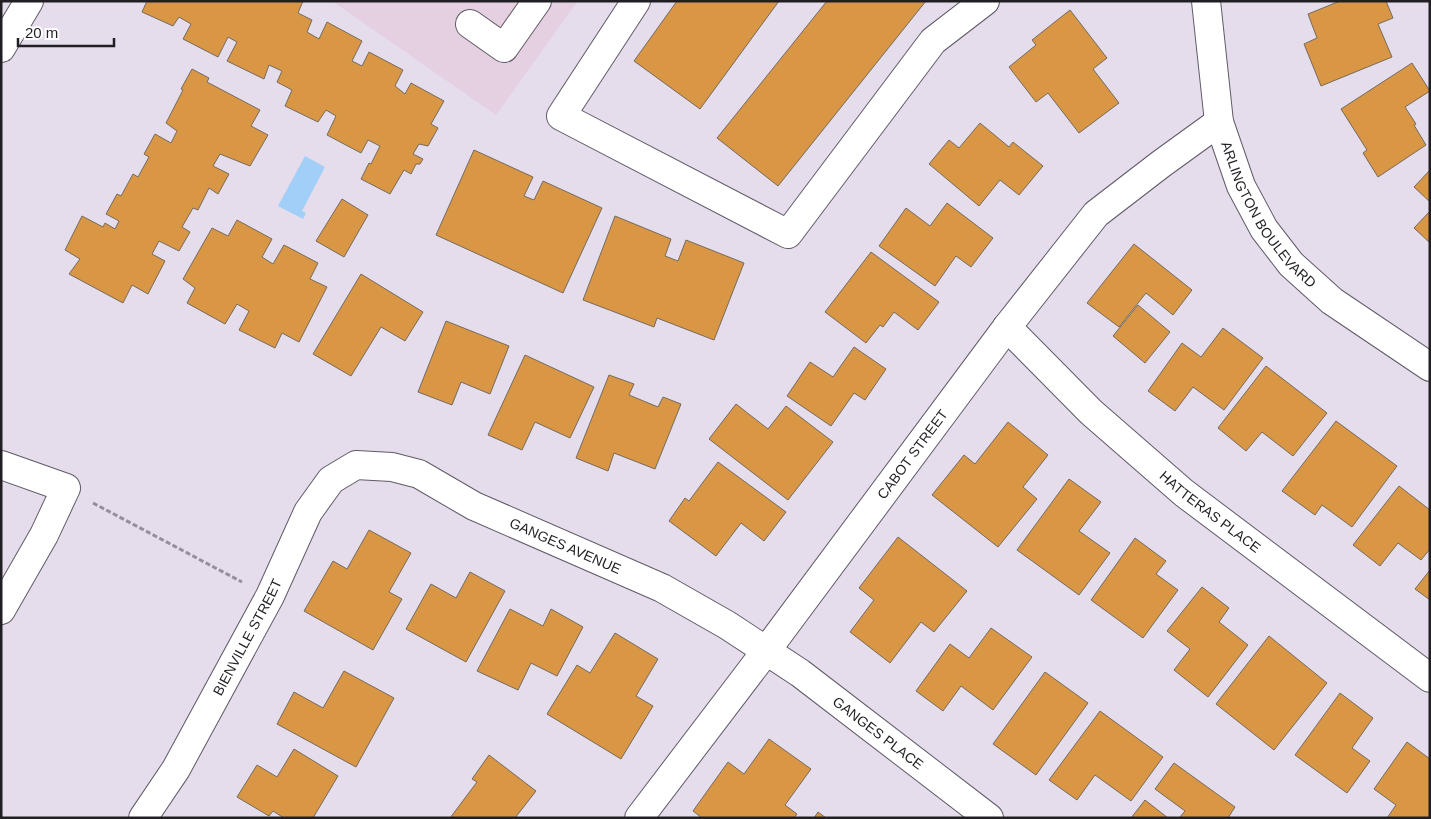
<svg xmlns="http://www.w3.org/2000/svg" width="1431" height="819" font-family="Arial,sans-serif">
  <style>
    .commercial { fill: #e4d0e0 }
    .water { fill: #a2cff8 }
    .building { fill: #d99645; stroke: #746a5e }
    .lines { fill: none; stroke-linecap: round; stroke-linejoin: round }
    .minor-casing { stroke: #615a66; stroke-width: 30 }
    .path { stroke: #968f9a; stroke-width: 3; stroke-dasharray: 5 2.5; stroke-linecap: butt }
    .minor { stroke: #fff; stroke-width: 28 }
    .labels { text-anchor: middle; dominant-baseline: central; stroke-width: 4; stroke-linejoin: round; paint-order: stroke }
    .street-label { font-size: 14px; fill: #221f24; stroke: #fff }
  </style>
  <rect width="100%" height="100%" fill="#e6ddec"/>
  <!-- commercial -->
  <polygon class="commercial" points="332,1 578,1 496,115"/>
  <!-- water -->
  <polygon class="water" points="305,156 325,167 302,211 306,213 303,219 278,206"/>
  <!-- building -->
  <g class="building">
    <polygon points="147,1 303,1 298,13 312,20 307,32 319,39 327,22 362,41 352,61 362,66 369,52 403,70 395,86 405,94 411,83 444,101 431,124 438,128 428,146 419,144 413,154 423,159 420,164 416,164 411,174 404,170 390,194 361,179 369,163 371,164 380,146 368,140 361,153 327,135 336,116 326,110 318,122 285,106 292,90 277,82 282,71 269,65 264,79 227,61 237,42 228,37 218,57 183,39 191,24 179,17 173,26 142,12"/>
    <polygon points="677,1 779,1 700,109 634,61"/>
    <polygon points="827,1 926,1 778,186 717,138"/>
    <polygon points="1340,1 1386,1 1393,18 1378,24 1392,57 1321,86 1304,44 1317,38 1308,14"/>
    <polygon points="1070,10 1107,58 1093,69 1119,103 1079,133 1048,93 1036,102 1009,67 1036,45 1032,40"/>
    <polygon points="1412,63 1430,91 1405,107 1416,124 1414,125 1426,145 1378,177 1363,153 1367,150 1341,109"/>
    <polygon points="192,69 209,78 207,82 260,110 251,126 268,135 250,166 220,154 213,166 229,174 218,194 209,188 198,210 193,208 182,227 190,232 179,251 159,241 152,254 165,261 148,294 132,285 123,303 69,274 80,259 65,250 82,216 103,227 105,223 115,229 119,221 106,214 117,194 121,196 133,174 138,177 149,157 144,154 155,134 171,143 177,131 166,123 183,90 181,89"/>
    <polygon points="980,123 1009,147 1013,142 1043,166 1019,195 1000,180 979,206 929,164 949,140 959,148"/>
    <polygon points="474,150 533,177 524,196 534,200 543,181 602,208 563,293 436,235"/>
    <polygon points="1430,170 1430,202 1414,187"/>
    <polygon points="342,199 368,215 344,257 316,241"/>
    <polygon points="947,203 993,238 971,267 956,256 935,286 879,246 906,208 930,226"/>
    <polygon points="1430,211 1430,243 1414,228"/>
    <polygon points="615,216 671,239 665,256 678,261 686,240 744,263 714,340 657,318 654,327 583,300"/>
    <polygon points="237,220 272,239 262,257 273,264 284,245 318,263 310,279 327,287 299,342 282,333 275,348 239,330 249,311 237,304 225,324 187,303 195,288 183,279 212,228 228,236"/>
    <polygon points="1134,244 1192,290 1173,315 1146,293 1119,327 1087,303"/>
    <polygon points="871,252 939,302 918,330 894,312 883,327 880,325 866,343 825,312"/>
    <polygon points="361,274 423,312 405,341 381,327 351,376 313,354"/>
    <polygon points="1138,305 1170,332 1145,363 1113,336"/>
    <polygon points="446,321 509,346 490,394 461,382 452,405 418,392"/>
    <polygon points="1223,328 1263,358 1224,410 1193,387 1175,411 1148,391 1182,343 1201,357"/>
    <polygon points="854,347 886,369 865,400 854,393 831,426 787,396 810,362 833,377"/>
    <polygon points="525,355 594,387 570,438 535,422 522,450 488,435"/>
    <polygon points="1266,366 1327,413 1293,456 1262,432 1246,451 1218,428"/>
    <polygon points="609,375 634,384 629,395 658,407 663,397 681,404 655,469 614,453 608,471 576,458"/>
    <polygon points="736,404 768,429 786,406 833,442 788,500 709,439"/>
    <polygon points="1336,421 1397,466 1352,527 1322,505 1315,515 1282,491"/>
    <polygon points="1008,422 1048,455 1023,487 1037,499 998,547 932,495 964,455 975,464"/>
    <polygon points="718,462 786,512 764,541 741,523 716,556 669,521 685,498 689,501"/>
    <polygon points="1069,479 1101,502 1079,531 1110,553 1079,595 1017,550"/>
    <polygon points="1399,486 1430,510 1430,549 1421,560 1398,543 1380,566 1353,545"/>
    <polygon points="369,530 411,553 389,592 402,599 373,650 304,611 333,561 347,569"/>
    <polygon points="898,537 967,591 934,632 921,622 890,663 850,632 874,600 859,588"/>
    <polygon points="1135,538 1166,561 1156,574 1178,590 1143,638 1091,600"/>
    <polygon points="1430,570 1430,600 1415,589"/>
    <polygon points="470,572 505,591 466,662 406,629 431,584 456,598"/>
    <polygon points="1202,587 1229,608 1219,622 1248,645 1208,697 1174,670 1190,649 1167,631"/>
    <polygon points="510,609 543,626 551,609 583,627 557,676 531,663 518,690 477,671"/>
    <polygon points="991,628 1032,657 993,710 961,686 943,711 916,691 950,644 969,658"/>
    <polygon points="615,633 658,659 636,696 653,706 621,759 547,714 577,665 590,673"/>
    <polygon points="1269,636 1327,683 1274,750 1216,704"/>
    <polygon points="344,671 394,698 356,767 277,724 294,692 323,708"/>
    <polygon points="1045,672 1088,703 1036,775 993,744"/>
    <polygon points="1340,693 1373,718 1352,748 1370,761 1347,793 1295,755"/>
    <polygon points="1100,711 1163,757 1131,801 1095,775 1077,800 1049,780"/>
    <polygon points="769,739 811,769 785,805 797,814 794,818 702,818 693,811 728,762 744,774"/>
    <polygon points="1407,742 1430,759 1430,818 1387,818 1396,805 1374,789"/>
    <polygon points="294,749 338,776 313,818 284,818 273,811 269,816 237,797 257,765 277,777"/>
    <polygon points="489,755 536,791 515,818 450,818 477,782 472,779"/>
    <polygon points="1174,763 1235,807 1228,818 1179,818 1185,811 1155,789"/>
    <polygon points="1145,800 1168,818 1131,818"/>
    <polygon points="818,812 826,818 814,818"/>
  </g>
  <g class="lines">
    <!-- minor casing -->
    <g class="minor-casing">
      <g id="minor">
        <polyline points="636,1 561,116 788,234 933,41 985,1"/>
        <path id="s1" d="M1206,1L1219,122L1241,186L1264,229L1291,264L1332,301L1430,367"/>
        <polyline points="470,24 504,48 537,1"/>
        <polyline points="1,48 29,1"/>
        <path id="s2" d="M1007,327L1091,412L1184,493L1430,678"/>
        <polyline points="1,465 66,488 44,535 1,610"/>
        <path id="s3" d="M143,818L176,769L270,596L308,512L331,480L356,465L392,467L419,474L474,506L662,588L727,625L800,673L989,818"/>
        <path id="s4" d="M639,818L766,651L1007,327L1096,214L1161,164L1219,122"/>
      </g>
    </g>
    <!-- path -->
    <polyline class="path" points="93,503 242,582"/>
    <!-- minor -->
    <use href="#minor" class="minor"/>
  </g>
  <g class="labels">
    <!-- street labels -->
    <g class="street-label">
      <text stroke="none"><textPath href="#s1" startOffset="228">ARLINGTON BOULEVARD</textPath></text>
      <text stroke="none"><textPath href="#s4" startOffset="455">CABOT STREET</textPath></text>
      <text stroke="none"><textPath href="#s2" startOffset="275">HATTERAS PLACE</textPath></text>
      <text stroke="none"><textPath href="#s3" startOffset="644">GANGES AVENUE</textPath></text>
      <text stroke="none"><textPath href="#s3" startOffset="209">BIENVILLE STREET</textPath></text>
      <text stroke="none"><textPath href="#s3" startOffset="1010">GANGES PLACE</textPath></text>
    </g>
  </g>
  <!-- border -->
  <rect width="1431" height="819" fill="none" stroke="#221f24" stroke-width="5"/>
  <!-- scale -->
  <path d="M18 38v8h96v-8" fill="none" stroke="#221f24" stroke-width="2.5"/>
  <text x="25" y="38" font-size="15" fill="#221f24" stroke="#ffffff" stroke-width="4" paint-order="stroke">20 m</text>
</svg>
